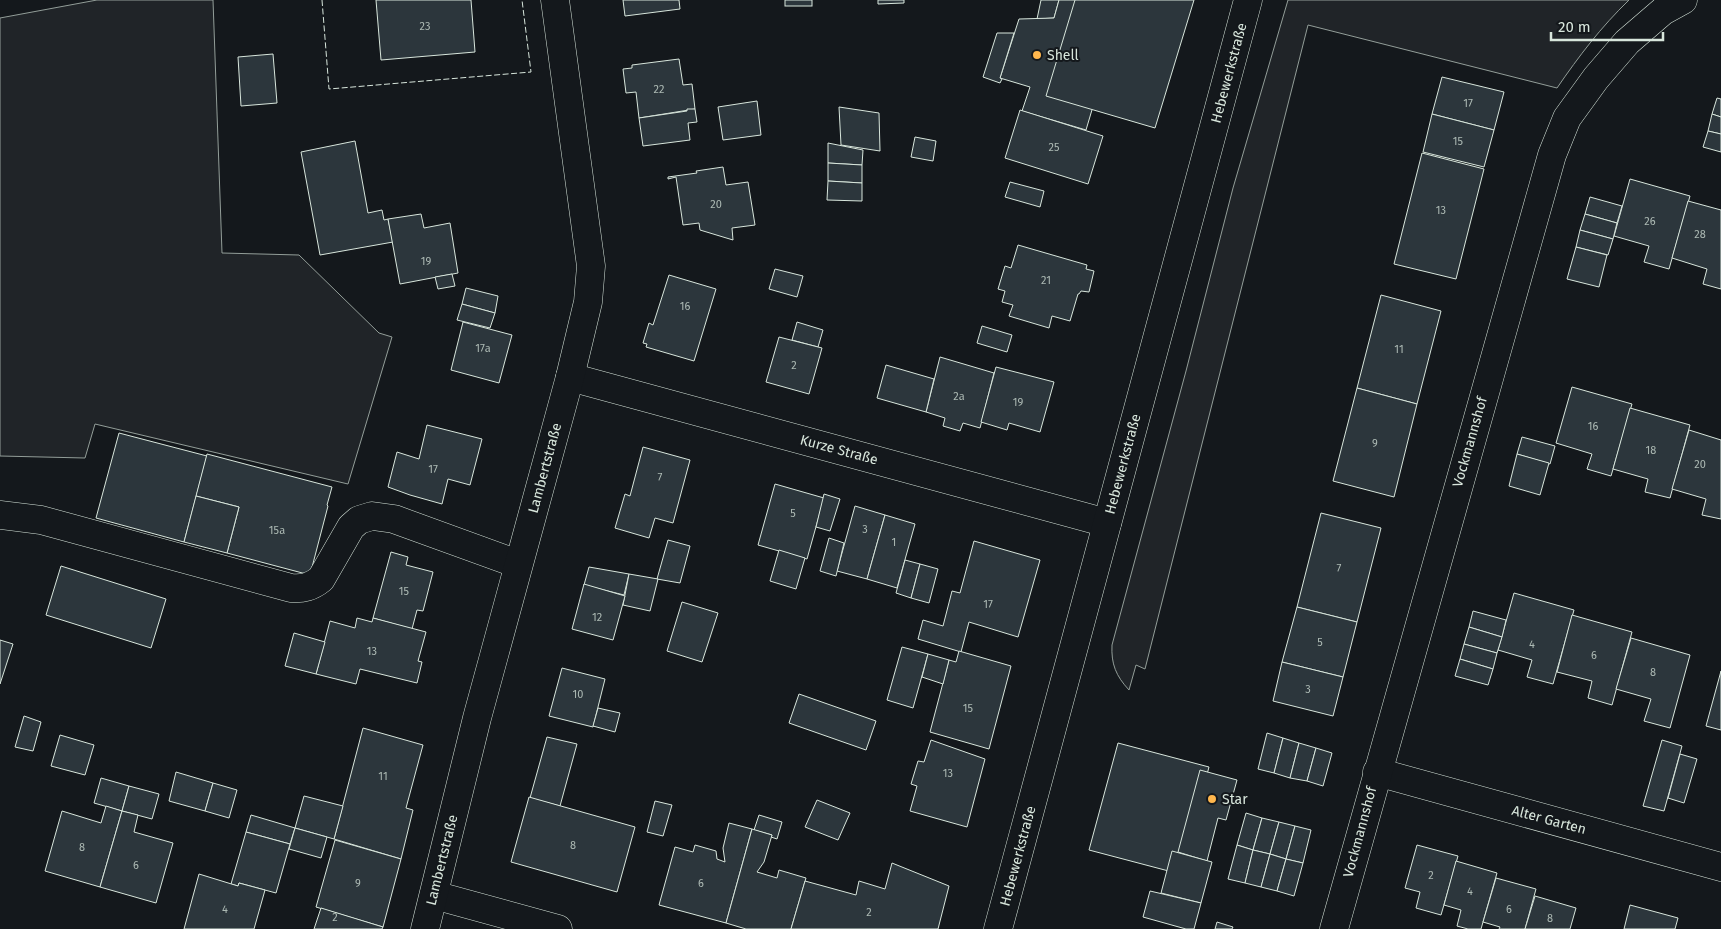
<svg xmlns="http://www.w3.org/2000/svg" width="1721" height="929" font-family="'Fira Sans',sans-serif">
  <style>
    .green { fill: #202428; stroke: #939e99 }
    .building { fill: #2c363c; stroke: #d8e6dc }
    .lines { fill: none; stroke-linecap: round; stroke-linejoin: round }
    .minor-casing { stroke: #d8e6dc; stroke-width: 29 }
    .major-casing { stroke: #d8e6dc; stroke-width: 29 }
    .minor { stroke: #14181c; stroke-width: 28 }
    .major { stroke: #14181c; stroke-width: 28 }
    .fence { stroke: #d8e6dc; stroke-width: 1; stroke-dasharray: 6 2.5; stroke-linecap: butt }
    .poi-dot { fill: #ffb74d; stroke: #14181c; stroke-width: 2 }
    .labels { text-anchor: middle; dominant-baseline: central; stroke-width: 4; stroke-linejoin: round; paint-order: stroke }
    .number-label { font-size: 11px; fill: #adbab4 }
    .poi-label { font-size: 14px; fill: #d8e6dc; stroke: #14181c; text-anchor: start }
    .street-label { font-size: 14px; fill: #d8e6dc; stroke: #14181c }
  </style>
  <rect width="100%" height="100%" fill="#14181c"/>
  <!-- green -->
  <g class="green">
    <polygon points="97,0 213,0 222,253 299,255 379,333 392,337 348,484 95,424 85,458 0,456 0,18"/>
    <path d="M1288,0H1629C1601,27 1579,56 1557,88L1308,25L1145,669L1136,665L1129,690C1116,676 1111,664 1112,645L1186,371L1233,188Z"/>
  </g>
  <!-- building -->
  <g class="building">
    <polygon points="376,0 471,0 475,52 381,60"/>
    <polygon points="623,0 679,0 680,9 625,16"/>
    <rect x="785" y="0" width="27" height="6"/>
    <polygon points="878,0 904,0 904,3 878,4"/>
    <polygon points="1041,0 1059,0 1054,18 1037,19"/>
    <polygon points="1059,0 1083,0 1055,91 1094,103 1086,130 1022,111 1030,87 1000,78 1019,19 1054,18"/>
    <polygon points="1075,0 1194,0 1155,128 1046,96"/>
    <polygon points="997,33 1014,33 1000,78 1002,79 1000,83 983,77"/>
    <polygon points="273,54 277,103 241,106 238,57"/>
    <polygon points="679,59 683,85 692,84 695,109 639,118 636,92 626,93 623,69 632,68 632,65"/>
    <polygon points="1442,77 1504,92 1494,130 1432,114"/>
    <polygon points="1717,98 1721,99 1721,117 1712,114"/>
    <polygon points="757,101 761,135 723,140 718,107"/>
    <polygon points="839,107 879,113 880,151 841,145"/>
    <polygon points="687,109 695,109 697,122 688,123 690,140 643,146 639,118 687,111"/>
    <polygon points="1020,110 1103,136 1088,184 1005,158"/>
    <polygon points="1432,114 1494,130 1484,167 1423,152"/>
    <polygon points="1712,114 1721,117 1721,134 1708,131"/>
    <polygon points="1708,131 1721,134 1721,152 1703,147"/>
    <polygon points="915,137 936,141 933,161 911,157"/>
    <polygon points="355,141 368,213 382,210 384,220 388,219 393,242 320,255 301,152"/>
    <polygon points="828,143 863,150 862,165 828,163"/>
    <polygon points="1422,153 1484,169 1456,279 1394,264"/>
    <polygon points="828,163 862,165 862,183 828,181"/>
    <polygon points="723,167 726,185 748,182 755,225 732,228 733,240 700,230 699,223 683,225 676,177 668,179 668,177 697,173 696,171"/>
    <polygon points="1630,179 1690,196 1669,269 1644,262 1649,246 1614,236"/>
    <polygon points="828,181 862,183 862,201 827,200"/>
    <polygon points="1010,182 1044,191 1040,207 1005,197"/>
    <polygon points="1590,197 1622,206 1617,223 1585,214"/>
    <polygon points="1688,201 1721,210 1721,289 1703,284 1707,269 1672,258"/>
    <polygon points="421,214 424,228 450,223 458,273 400,284 388,219"/>
    <polygon points="1585,214 1617,223 1613,239 1580,230"/>
    <polygon points="1580,230 1613,239 1608,255 1576,247"/>
    <polygon points="1018,245 1087,265 1086,269 1094,271 1089,292 1081,291 1079,294 1078,294 1070,321 1052,316 1049,328 1009,316 1013,305 1002,302 1005,291 998,289 1005,266 1011,268"/>
    <polygon points="1576,247 1607,255 1599,287 1567,279"/>
    <polygon points="775,269 803,276 797,297 769,289"/>
    <polygon points="452,274 455,286 438,289 435,277"/>
    <polygon points="669,275 716,289 694,361 646,347 647,344 643,343 649,323 653,325"/>
    <polygon points="466,288 498,296 495,313 462,304"/>
    <polygon points="1381,295 1441,311 1417,404 1357,388"/>
    <polygon points="462,304 495,313 490,328 457,320"/>
    <polygon points="463,322 512,335 499,383 451,370"/>
    <polygon points="797,322 823,330 818,347 792,340"/>
    <polygon points="982,326 1012,335 1007,352 977,343"/>
    <polygon points="779,337 822,348 809,394 766,382"/>
    <polygon points="940,357 994,373 980,428 963,423 960,431 943,426 945,418 926,412"/>
    <polygon points="886,365 934,379 926,412 877,398"/>
    <polygon points="996,367 1054,382 1040,432 1009,423 1007,430 981,422"/>
    <polygon points="1572,387 1632,404 1611,476 1587,469 1592,454 1556,443"/>
    <polygon points="1357,388 1417,404 1394,497 1333,481"/>
    <polygon points="1630,408 1690,425 1670,498 1645,492 1648,479 1613,469"/>
    <polygon points="427,425 482,439 470,485 448,479 442,504 410,495 388,487 397,452 419,459"/>
    <polygon points="1689,430 1721,440 1721,519 1702,515 1706,499 1672,489"/>
    <polygon points="119,433 207,456 184,542 96,518"/>
    <polygon points="1522,437 1555,446 1550,464 1517,454"/>
    <polygon points="643,447 690,460 673,523 655,518 649,538 615,528 625,494 630,496"/>
    <polygon points="207,454 332,487 327,505 328,506 310,575 227,553 239,507 196,496"/>
    <polygon points="1517,454 1549,463 1540,495 1509,486"/>
    <polygon points="775,484 824,498 807,559 758,545"/>
    <polygon points="824,494 840,499 830,531 816,527"/>
    <polygon points="196,496 239,507 227,553 184,542"/>
    <polygon points="855,506 885,515 867,579 837,571"/>
    <polygon points="1321,513 1381,528 1357,622 1297,607"/>
    <polygon points="885,515 915,524 897,588 867,579"/>
    <polygon points="829,538 844,543 836,576 820,571"/>
    <polygon points="668,540 690,546 680,583 657,579"/>
    <polygon points="974,541 1040,560 1018,637 969,622 961,652 918,639 923,620 943,626 952,591 960,593"/>
    <polygon points="779,550 805,558 796,589 770,581"/>
    <polygon points="391,552 408,557 406,565 433,572 423,611 417,610 412,629 373,618"/>
    <polygon points="905,560 920,564 911,598 896,593"/>
    <polygon points="920,564 938,569 929,603 911,598"/>
    <polygon points="61,566 166,599 151,648 46,615"/>
    <polygon points="589,567 629,574 624,595 584,585"/>
    <polygon points="629,574 658,579 650,611 623,605"/>
    <polygon points="584,584 625,596 613,640 572,629"/>
    <polygon points="1514,593 1574,610 1553,684 1527,677 1532,660 1498,650"/>
    <polygon points="682,602 718,613 702,662 667,651"/>
    <polygon points="1297,607 1357,622 1343,677 1282,662"/>
    <polygon points="1473,611 1506,620 1502,637 1469,627"/>
    <polygon points="1572,615 1632,632 1612,705 1588,698 1592,681 1557,672"/>
    <polygon points="357,618 372,622 373,618 426,632 418,661 422,662 417,683 360,669 356,684 316,674 330,621 355,628"/>
    <polygon points="1469,627 1502,637 1497,653 1464,644"/>
    <polygon points="294,633 325,642 316,674 285,666"/>
    <polygon points="1631,638 1690,655 1670,728 1644,721 1651,699 1616,689"/>
    <polygon points="0,640 13,644 0,684"/>
    <polygon points="1464,644 1497,653 1493,669 1460,659"/>
    <polygon points="902,647 928,654 913,708 887,700"/>
    <polygon points="959,651 1011,666 989,749 930,732 949,660 956,662"/>
    <polygon points="928,654 949,660 943,684 922,677"/>
    <polygon points="1460,659 1493,669 1488,685 1455,676"/>
    <polygon points="1282,662 1343,677 1333,716 1273,701"/>
    <polygon points="562,668 605,679 593,727 549,716"/>
    <polygon points="1721,671 1721,730 1706,726"/>
    <polygon points="799,694 876,721 866,750 789,723"/>
    <polygon points="598,708 620,713 615,732 593,726"/>
    <polygon points="24,716 41,722 33,751 15,747"/>
    <polygon points="363,728 423,745 406,808 413,810 401,859 334,839"/>
    <polygon points="1267,733 1283,738 1274,773 1258,769"/>
    <polygon points="60,735 94,745 85,775 51,766"/>
    <polygon points="547,737 577,744 560,806 530,798"/>
    <polygon points="1283,738 1299,743 1290,778 1274,773"/>
    <polygon points="931,740 985,759 967,827 910,811 917,786 911,784 918,761 924,762"/>
    <polygon points="1662,740 1682,746 1664,811 1643,806"/>
    <polygon points="1118,743 1209,767 1180,874 1089,850"/>
    <polygon points="1299,743 1316,748 1307,781 1290,778"/>
    <polygon points="1316,748 1332,753 1323,786 1307,781"/>
    <polygon points="1680,754 1697,759 1684,803 1668,798"/>
    <polygon points="1200,770 1237,780 1226,820 1218,818 1207,861 1178,852"/>
    <polygon points="176,772 213,783 205,811 169,801"/>
    <polygon points="101,778 129,786 122,811 94,803"/>
    <polygon points="213,783 237,790 229,818 205,811"/>
    <polygon points="129,786 159,794 152,819 122,811"/>
    <polygon points="304,796 343,806 334,839 295,828"/>
    <polygon points="529,797 635,827 617,892 511,862"/>
    <polygon points="817,800 850,813 838,840 805,827"/>
    <polygon points="655,801 672,805 663,836 647,832"/>
    <polygon points="106,806 122,811 100,887 45,871 62,811 101,823"/>
    <polygon points="122,811 138,815 134,832 173,843 156,903 100,887"/>
    <polygon points="1246,813 1262,818 1253,850 1237,845"/>
    <polygon points="251,815 295,828 290,844 246,832"/>
    <polygon points="759,815 782,822 777,839 771,837 772,835 754,830"/>
    <polygon points="1262,818 1279,822 1270,854 1253,850"/>
    <polygon points="1279,822 1295,826 1286,859 1270,854"/>
    <polygon points="729,823 752,829 726,923 659,905 675,847 693,852 695,845 716,851 717,859 725,862 723,848"/>
    <polygon points="1295,826 1311,830 1303,863 1286,859"/>
    <polygon points="295,828 327,837 321,858 289,849"/>
    <polygon points="752,829 772,835 764,862 757,872 777,878 779,870 806,878 791,929 746,929 726,923"/>
    <polygon points="246,832 290,844 276,893 239,883 238,886 231,884"/>
    <polygon points="335,840 401,859 383,927 316,907"/>
    <polygon points="1237,845 1253,850 1245,883 1228,879"/>
    <polygon points="1417,845 1458,856 1441,915 1416,908 1420,892 1405,888"/>
    <polygon points="1253,850 1270,854 1261,887 1245,883"/>
    <polygon points="1172,851 1212,862 1201,903 1161,893"/>
    <polygon points="1270,854 1286,859 1277,891 1261,887"/>
    <polygon points="1286,859 1303,863 1294,896 1277,891"/>
    <polygon points="1456,861 1497,873 1481,929 1468,929 1457,926 1461,910 1444,905"/>
    <polygon points="892,863 949,886 938,929 791,929 805,881 856,895 859,881 885,889"/>
    <polygon points="199,874 238,886 239,883 265,890 254,929 184,929"/>
    <polygon points="1496,878 1536,889 1525,929 1499,929 1500,927 1483,922"/>
    <polygon points="1150,891 1201,903 1194,929 1186,929 1143,917"/>
    <polygon points="1535,896 1576,908 1570,929 1525,929"/>
    <polygon points="1630,905 1678,918 1675,929 1624,929"/>
    <polygon points="321,908 383,927 382,929 314,929"/>
    <polygon points="1217,922 1233,927 1232,929 1215,929"/>
  </g>
  <g class="lines">
    <!-- minor casing -->
    <g class="minor-casing">
      <g id="minor">
        <polyline points="570,377 1107,523"/>
        <path d="M0,515L41,520L291,588C303,589 311,587 321,579L351,527L359,520L372,516L394,519L518,564"/>
        <polyline points="1377,772 1721,867"/>
        <polyline points="434,895 558,929"/>
        <polyline points="425,929 477,718 570,377 588,302 591,266 555,0"/>
        <polyline points="1334,929 1552,155 1567,118 1596,78 1627,42 1663,11 1683,0"/>
      </g>
    </g>
    <!-- major casing -->
    <g class="major-casing">
      <polyline id="major" points="998,929 1248,0"/>
    </g>
    <!-- minor -->
    <use href="#minor" class="minor"/>
    <!-- major -->
    <use href="#major" class="major"/>
    <!-- fence -->
    <polyline class="fence" points="322,0 329,89 531,72 522,0"/>
  </g>
  <!-- markers -->
  <g class="poi-dot">
    <circle cx="1037" cy="55" r="5"/>
    <circle cx="1212" cy="799" r="5"/>
  </g>
  <g class="labels">
    <!-- number labels -->
    <g class="number-label">
      <text x="425" y="26">23</text>
      <text x="659" y="89">22</text>
      <text x="1468" y="103">17</text>
      <text x="1458" y="141">15</text>
      <text x="1054" y="147">25</text>
      <text x="716" y="204">20</text>
      <text x="1441" y="210">13</text>
      <text x="1650" y="221">26</text>
      <text x="1700" y="234">28</text>
      <text x="426" y="261">19</text>
      <text x="1046" y="280">21</text>
      <text x="685" y="306">16</text>
      <text x="483" y="348">17a</text>
      <text x="1399" y="349">11</text>
      <text x="794" y="365">2</text>
      <text x="959" y="396">2a</text>
      <text x="1018" y="402">19</text>
      <text x="1593" y="426">16</text>
      <text x="1375" y="443">9</text>
      <text x="1651" y="450">18</text>
      <text x="1700" y="464">20</text>
      <text x="433" y="469">17</text>
      <text x="660" y="477">7</text>
      <text x="793" y="513">5</text>
      <text x="865" y="529">3</text>
      <text x="277" y="530">15a</text>
      <text x="894" y="542">1</text>
      <text x="1339" y="568">7</text>
      <text x="404" y="591">15</text>
      <text x="988" y="604">17</text>
      <text x="597" y="617">12</text>
      <text x="1320" y="642">5</text>
      <text x="1532" y="644">4</text>
      <text x="372" y="651">13</text>
      <text x="1594" y="655">6</text>
      <text x="1653" y="672">8</text>
      <text x="1308" y="689">3</text>
      <text x="578" y="694">10</text>
      <text x="968" y="708">15</text>
      <text x="948" y="773">13</text>
      <text x="383" y="776">11</text>
      <text x="573" y="845">8</text>
      <text x="82" y="847">8</text>
      <text x="136" y="865">6</text>
      <text x="1431" y="875">2</text>
      <text x="358" y="883">9</text>
      <text x="701" y="883">6</text>
      <text x="1470" y="891">4</text>
      <text x="225" y="909">4</text>
      <text x="1509" y="909">6</text>
      <text x="869" y="912">2</text>
      <text x="335" y="917">2</text>
      <text x="1550" y="918">8</text>
    </g>
    <!-- poi labels -->
    <g class="poi-label">
      <text x="1047" y="55">Shell</text>
      <text x="1222" y="799">Star</text>
    </g>
    <!-- street labels -->
    <g class="street-label">
      <text transform="translate(1229 73) rotate(-75)">Hebewerkstraße</text>
      <text transform="translate(1470 442) rotate(-74)">Vockmannshof</text>
      <text transform="translate(839 450) rotate(15)">Kurze Straße</text>
      <text transform="translate(1123 464) rotate(-75)">Hebewerkstraße</text>
      <text transform="translate(545 468) rotate(-75)">Lambertstraße</text>
      <text transform="translate(1549 820) rotate(15)">Alter Garten</text>
      <text transform="translate(1360 832) rotate(-75)">Vockmannshof</text>
      <text transform="translate(1018 856) rotate(-75)">Hebewerkstraße</text>
      <text transform="translate(442 860) rotate(-76)">Lambertstraße</text>
    </g>
  </g>
  <!-- scale -->
  <path d="M1551 32v8h112v-8" fill="none" stroke="#d8e6dc" stroke-width="2.5"/>
  <text x="1558" y="32" font-size="15" fill="#d8e6dc" stroke="#14181c" stroke-width="4" paint-order="stroke">20 m</text>
</svg>
